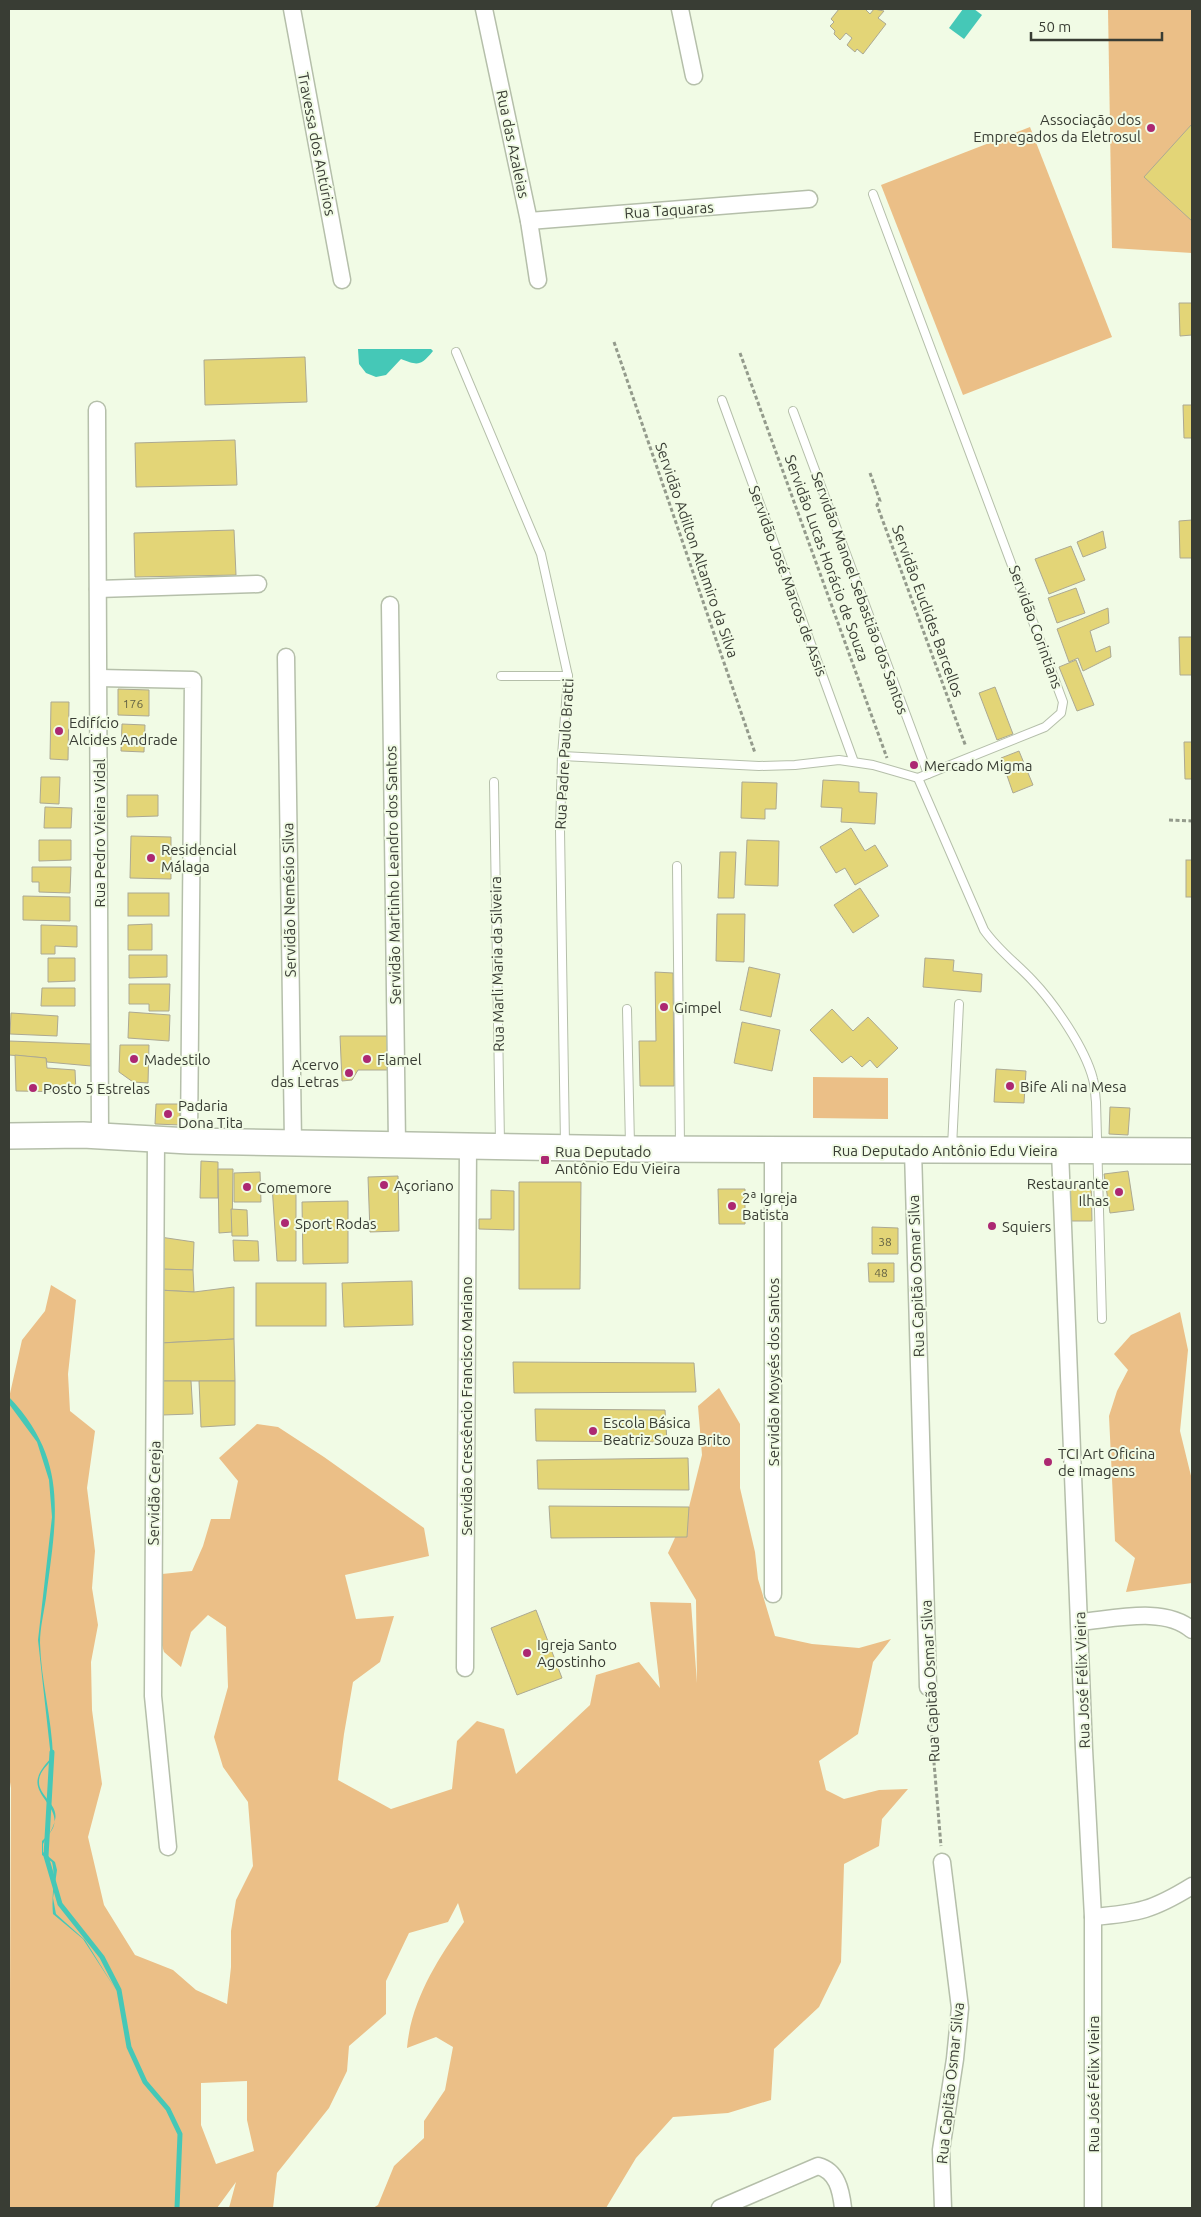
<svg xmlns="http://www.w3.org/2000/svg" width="1201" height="2217" font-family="Ubuntu,sans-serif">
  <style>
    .green { fill: #ebbf87; fill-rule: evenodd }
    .water { fill: #45c8b7 }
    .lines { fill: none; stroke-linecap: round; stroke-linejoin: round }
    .stream { stroke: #45c8b7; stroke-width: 5 }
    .building { fill: #e3d577; stroke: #aca993 }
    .lane-casing { stroke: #b5bfaa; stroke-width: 10 }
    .street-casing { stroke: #b5bfaa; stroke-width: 19 }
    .primary-casing { stroke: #b5bfaa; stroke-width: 28 }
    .path { stroke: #949b8c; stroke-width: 3; stroke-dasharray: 4 2.5; stroke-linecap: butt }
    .lane { stroke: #fff; stroke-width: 8 }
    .street { stroke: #fff; stroke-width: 16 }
    .primary { stroke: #fff; stroke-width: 25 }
    .poi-dot { fill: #ac2872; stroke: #f1fbe5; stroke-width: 2 }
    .labels { text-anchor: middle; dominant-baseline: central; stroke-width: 4; stroke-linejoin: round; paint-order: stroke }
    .number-label { font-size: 12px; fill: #646345 }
    .poi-label { font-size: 15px; fill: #393d34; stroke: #f1fbe5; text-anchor: start }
    .street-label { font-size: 15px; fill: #393d34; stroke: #f1fbe5 }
  </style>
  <rect width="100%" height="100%" fill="#f1fbe5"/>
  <!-- green -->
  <g class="green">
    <polygon points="1108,9 1192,9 1192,253 1112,248"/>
    <polygon points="1030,127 1112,337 963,395 881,185"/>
    <polygon points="813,1077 888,1078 888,1119 813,1118"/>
    <path d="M51,1285L76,1300L68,1374L70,1411L95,1431L87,1488L95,1551L92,1588L98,1625L91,1662L92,1710L102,1784L88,1837L104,1905L135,1955L173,1970L196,1990L227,2004L231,1967V1931L236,1900L253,1866L248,1802L223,1767L214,1737L228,1687L226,1627L208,1615L191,1632L181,1667L164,1652L157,1628L162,1574L192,1571L203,1546L211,1519H230L238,1481L219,1458L257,1424L278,1427L324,1457L424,1528L429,1556L345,1575L356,1619L394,1616L380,1662L353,1682L344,1734L338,1780L391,1809L452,1789L457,1741L477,1721L504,1729L516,1774L590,1705L596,1675L639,1662L660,1688L650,1602L691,1603L697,1683L696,1600L668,1553L689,1507L702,1455L698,1406L719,1388L740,1424V1488L755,1552L758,1579L775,1636L812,1644L859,1648L891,1639L873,1662L858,1734L819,1761L826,1790L844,1799L879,1790L908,1789L882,1819L879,1846L844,1864L841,1962L819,2007L774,2049L771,2100L728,2113L673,2117L636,2158L606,2208H373L378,2205L394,2166L424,2138V2121L445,2090L453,2047L436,2037L407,2048C411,2001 437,1960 464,1922L458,1903L448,1922L409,1933L386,1981V2014L349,2046L347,2071L329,2108L277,2173L273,2208H229L236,2182L217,2208H9L11,1788L9,1776V1398L22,1340L45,1311ZM247,2081V2120L254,2151L216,2164L201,2125V2083Z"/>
    <polygon points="1180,1312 1188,1350 1180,1431 1192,1480 1192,1583 1126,1592 1135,1558 1115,1541 1109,1416 1117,1391 1128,1370 1114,1354 1131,1335"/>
  </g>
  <!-- water -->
  <g class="water">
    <polygon points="963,9 974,9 982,15 964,39 949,28"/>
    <path d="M358,349H431L433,351C420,367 417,365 401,359L386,375L376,377L366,373L359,364Z"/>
    <path d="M9,1397C70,1461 56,1519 46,1598C44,1612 40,1628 40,1643C41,1681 52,1719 53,1757C49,1765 39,1771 39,1781C38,1796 59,1804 55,1820C53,1830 47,1836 43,1844V1852L55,1862L57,1870L53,1898L56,1914L85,1940L116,1990L83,1939L53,1914C51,1896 56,1878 52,1862L42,1855V1841C75,1814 32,1799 38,1778C40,1770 46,1764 51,1758L38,1640L52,1517L49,1480L37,1442L9,1404Z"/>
  </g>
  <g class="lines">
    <!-- stream -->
    <polyline class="stream" points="52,1752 46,1856 60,1904 102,1957 119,1990 129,2047 145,2082 168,2109 180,2134 177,2208"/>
  </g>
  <!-- building -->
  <g class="building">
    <polygon points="839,9 865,9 870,14 874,9 884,11 878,18 886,24 863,54 857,49 855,52 847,45 852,38 846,33 840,40 834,34 835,31 830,26 834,22 831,19"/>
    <polygon points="1192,124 1192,221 1144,177"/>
    <polygon points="1179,303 1192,303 1192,335 1180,336"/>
    <polygon points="305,357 307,402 205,405 204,360"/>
    <polygon points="1183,405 1192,405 1192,438 1184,438"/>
    <polygon points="235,440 237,485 136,487 135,443"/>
    <polygon points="1192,520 1192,558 1180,558 1179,521"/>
    <polygon points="234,530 236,575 135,577 134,533"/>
    <polygon points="1103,531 1106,548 1083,557 1077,542"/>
    <polygon points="1071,546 1085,580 1049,594 1035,559"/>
    <polygon points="1076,588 1085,613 1057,623 1048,598"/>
    <polygon points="1108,608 1109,623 1090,631 1096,652 1110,646 1111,657 1083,671 1078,658 1069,662 1057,629"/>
    <polygon points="1179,637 1192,637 1192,675 1180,675"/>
    <polygon points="1076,660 1094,705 1077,711 1059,667"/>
    <polygon points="995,687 1013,734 997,740 979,693"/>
    <polygon points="118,689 149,690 149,716 118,715"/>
    <polygon points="51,702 69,702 68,760 50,759"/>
    <polygon points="122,724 145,725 144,752 121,751"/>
    <polygon points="1184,742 1192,742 1192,779 1185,779"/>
    <polygon points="1019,751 1033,785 1013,793 1001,758"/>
    <polygon points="41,777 60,777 59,804 40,803"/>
    <polygon points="823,780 859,782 859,792 877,793 875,824 841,822 842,808 821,807"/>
    <polygon points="742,782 777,783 776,809 765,809 765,819 741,818"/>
    <polygon points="127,795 158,795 158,816 127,817"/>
    <polygon points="45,807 72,808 71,828 44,828"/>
    <polygon points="851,828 865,851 875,845 888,866 855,885 845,868 836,873 820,847"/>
    <polygon points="131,836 171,837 171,879 130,878"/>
    <polygon points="39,840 71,840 71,860 39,861"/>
    <polygon points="747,840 779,841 778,886 745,885"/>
    <polygon points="720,852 736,852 734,898 718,898"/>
    <rect x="1186" y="860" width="6" height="37"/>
    <polygon points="32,867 71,867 70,893 39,892 39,882 32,882"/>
    <polygon points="860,888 879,916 853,933 834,905"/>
    <rect x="128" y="893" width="41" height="23"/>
    <polygon points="23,896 70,897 70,921 23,920"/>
    <polygon points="717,914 745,914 744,962 716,961"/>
    <polygon points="152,924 152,950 128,950 128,925"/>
    <polygon points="41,925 77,926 77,947 55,946 55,954 41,954"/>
    <polygon points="129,955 167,955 167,977 129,978"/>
    <polygon points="48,958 75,958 75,981 48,982"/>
    <polygon points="925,958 954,960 953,971 982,974 981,992 923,987"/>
    <polygon points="749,967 780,974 771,1017 740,1010"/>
    <polygon points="655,972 673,973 674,1086 640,1086 639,1041 656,1041"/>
    <polygon points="129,984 170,984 169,1011 149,1011 149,1004 129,1004"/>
    <polygon points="42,988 75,988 75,1006 41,1006"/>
    <polygon points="832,1009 853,1031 868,1017 898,1048 877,1068 870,1060 862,1067 851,1056 842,1063 810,1030"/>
    <polygon points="129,1012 170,1015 169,1041 128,1038"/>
    <polygon points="11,1013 58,1016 57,1036 10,1034"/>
    <polygon points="742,1022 780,1030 772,1071 734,1063"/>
    <polygon points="340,1036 391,1036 391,1070 358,1070 352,1080 342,1081"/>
    <polygon points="9,1041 91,1044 91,1066 47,1062 46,1058 9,1055"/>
    <polygon points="120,1045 149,1045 148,1083 133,1082 119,1072"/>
    <polygon points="15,1055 46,1058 47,1068 75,1070 76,1092 16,1091"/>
    <polygon points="996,1069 1026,1071 1024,1103 994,1102"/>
    <polygon points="156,1104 180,1104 180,1125 155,1124"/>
    <polygon points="1110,1107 1130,1108 1128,1135 1109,1134"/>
    <polygon points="201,1161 218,1162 218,1198 200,1198"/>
    <polygon points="218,1169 233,1169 232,1232 219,1233"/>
    <polygon points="1128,1171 1134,1210 1110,1213 1104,1174"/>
    <polygon points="260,1172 261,1202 234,1202 234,1173"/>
    <polygon points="398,1176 399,1231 370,1232 368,1177"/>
    <polygon points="1091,1181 1092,1221 1070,1221 1070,1182"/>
    <polygon points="519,1182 581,1182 580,1289 519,1289"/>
    <polygon points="272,1185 296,1185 296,1261 277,1261"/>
    <polygon points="718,1189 745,1189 745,1224 719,1224"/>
    <polygon points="491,1190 514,1191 514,1230 479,1229 479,1219 491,1219"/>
    <polygon points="348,1201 348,1263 303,1264 302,1202"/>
    <polygon points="231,1209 247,1210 248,1236 232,1236"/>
    <polygon points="872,1227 898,1228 898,1254 872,1254"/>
    <polygon points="160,1237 194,1242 193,1270 159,1269"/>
    <polygon points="233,1240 258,1241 259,1261 234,1261"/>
    <polygon points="868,1263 894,1263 894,1282 869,1282"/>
    <polygon points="159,1269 193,1270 194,1292 159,1290"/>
    <polygon points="412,1281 413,1325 344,1327 342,1283"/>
    <rect x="256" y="1283" width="70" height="43"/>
    <polygon points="234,1287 234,1339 161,1343 159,1290 194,1292"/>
    <polygon points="234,1339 235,1381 162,1381 161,1343"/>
    <polygon points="513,1362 694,1363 696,1392 514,1393"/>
    <polygon points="162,1381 191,1381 193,1414 162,1415"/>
    <polygon points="199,1381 235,1381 235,1425 201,1427"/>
    <polygon points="535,1409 665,1410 667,1442 536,1441"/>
    <polygon points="688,1458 689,1490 538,1489 537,1460"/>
    <polygon points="549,1506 689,1507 687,1537 551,1538"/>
    <polygon points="536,1610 562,1678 517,1695 491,1628"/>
  </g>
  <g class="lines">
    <!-- lane casing -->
    <g class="lane-casing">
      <g id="lane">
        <path d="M873,194L1063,702L1061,713L1045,727L918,778L984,930C998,950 1016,963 1032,980C1054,1003 1085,1048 1093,1079C1095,1086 1095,1094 1096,1102L1102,1319"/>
        <polyline points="456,352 541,554 568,676 562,756 560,830 565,1144"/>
        <polyline points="722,400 854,762"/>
        <polyline points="793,411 928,774"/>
        <polyline points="501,676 568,676"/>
        <polyline points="562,756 759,766 795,765 839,760 873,765 918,778"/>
        <polyline points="494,782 500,1143"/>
        <polyline points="677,866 680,1146"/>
        <polyline points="627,1009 630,1145"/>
        <polyline points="952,1147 959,1004"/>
      </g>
    </g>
    <!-- street casing -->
    <g class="street-casing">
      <g id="street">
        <polyline points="292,9 342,280"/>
        <polyline points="484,9 529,221 538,280"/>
        <polyline points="680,9 694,76"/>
        <polyline points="529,221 809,199"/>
        <polyline points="97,410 100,1136"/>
        <polyline points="98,589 258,584"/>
        <polyline points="390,605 397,1144"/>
        <polyline points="286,657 293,1143"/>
        <polyline points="99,678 193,680 189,1141"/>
        <polyline points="156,1139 153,1696 168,1847"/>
        <polyline points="913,1150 928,1687"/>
        <polyline points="1060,1151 1084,1749 1093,1917 1093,2208"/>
        <polyline points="773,1594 773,1150"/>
        <path d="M1080,1622C1114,1619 1165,1606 1192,1630"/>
        <polyline points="465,1668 468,1145"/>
        <polyline points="942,1862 960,2008 955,2059 941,2150 943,2208"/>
        <path d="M1093,1917C1139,1913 1153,1910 1192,1886"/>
        <path d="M720,2208L818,2166C837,2171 841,2190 843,2208"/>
      </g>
    </g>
    <!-- primary casing -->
    <g class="primary-casing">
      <polyline id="primary" points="9,1136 83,1135 189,1141 639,1149 1192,1151"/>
    </g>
    <!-- path -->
    <g class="path">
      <polyline points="614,342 755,753"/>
      <polyline points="740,353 887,758"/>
      <polyline points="870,473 880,501 877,505 966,747"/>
      <polyline points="1169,820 1192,821"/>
      <polyline points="929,1703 941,1846"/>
    </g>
    <!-- lane -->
    <use href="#lane" class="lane"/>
    <!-- street -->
    <use href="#street" class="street"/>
    <!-- primary -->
    <use href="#primary" class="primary"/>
  </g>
  <!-- markers -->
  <g class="poi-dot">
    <circle cx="1151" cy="128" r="5"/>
    <circle cx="59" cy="731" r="5"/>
    <circle cx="914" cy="765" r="5"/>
    <circle cx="151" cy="858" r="5"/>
    <circle cx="664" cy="1007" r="5"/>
    <circle cx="134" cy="1059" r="5"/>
    <circle cx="367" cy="1059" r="5"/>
    <circle cx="349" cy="1073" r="5"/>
    <circle cx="1010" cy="1086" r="5"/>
    <circle cx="33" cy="1088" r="5"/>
    <circle cx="168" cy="1114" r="5"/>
    <rect x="540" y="1155" width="10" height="10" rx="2.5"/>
    <circle cx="384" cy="1185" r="5"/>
    <circle cx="247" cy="1187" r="5"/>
    <circle cx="1119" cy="1192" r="5"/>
    <circle cx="732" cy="1206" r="5"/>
    <circle cx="285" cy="1223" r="5"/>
    <circle cx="992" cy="1226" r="5"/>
    <circle cx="593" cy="1431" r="5"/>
    <circle cx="1048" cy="1462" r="5"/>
    <circle cx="527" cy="1653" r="5"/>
  </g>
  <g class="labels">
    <!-- number labels -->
    <g class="number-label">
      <text x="133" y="703">176</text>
      <text x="885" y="1241">38</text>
      <text x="881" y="1272">48</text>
    </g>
    <!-- poi labels -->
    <g class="poi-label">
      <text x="1141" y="119" text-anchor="end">Associação dos<tspan x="1141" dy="17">Empregados da Eletrosul</tspan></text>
      <text x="69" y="722">Edifício<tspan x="69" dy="17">Alcides Andrade</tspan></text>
      <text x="924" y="765">Mercado Migma</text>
      <text x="161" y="849">Residencial<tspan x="161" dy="17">Málaga</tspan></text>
      <text x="674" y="1007">Gimpel</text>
      <text x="144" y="1059">Madestilo</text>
      <text x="377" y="1059">Flamel</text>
      <text x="339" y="1064" text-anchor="end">Acervo<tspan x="339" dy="17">das Letras</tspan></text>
      <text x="1020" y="1086">Bife Ali na Mesa</text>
      <text x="43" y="1088">Posto 5 Estrelas</text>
      <text x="178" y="1105">Padaria<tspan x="178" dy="17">Dona Tita</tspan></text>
      <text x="555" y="1151">Rua Deputado<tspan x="555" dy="17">Antônio Edu Vieira</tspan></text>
      <text x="1109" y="1183" text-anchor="end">Restaurante<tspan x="1109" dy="17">Ilhas</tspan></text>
      <text x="394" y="1185">Açoriano</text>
      <text x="257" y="1187">Comemore</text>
      <text x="742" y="1197">2ª Igreja<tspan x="742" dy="17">Batista</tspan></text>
      <text x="295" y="1223">Sport Rodas</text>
      <text x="1002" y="1226">Squiers</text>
      <text x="603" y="1422">Escola Básica<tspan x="603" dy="17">Beatriz Souza Brito</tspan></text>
      <text x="1058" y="1453">TCI Art Oficina<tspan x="1058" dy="17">de Imagens</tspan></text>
      <text x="537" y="1644">Igreja Santo<tspan x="537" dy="17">Agostinho</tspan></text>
    </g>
    <!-- street labels -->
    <g class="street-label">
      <text transform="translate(317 144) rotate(79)">Travessa dos Antúrios</text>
      <text transform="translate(513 144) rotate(78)">Rua das Azaleias</text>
      <text transform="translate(669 210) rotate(-4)">Rua Taquaras</text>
      <text transform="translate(697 550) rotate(71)">Servidão Adilton Altamiro da Silva</text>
      <text transform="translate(827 558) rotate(70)">Servidão Lucas Horácio de Souza</text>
      <text transform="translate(788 581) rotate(70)">Servidão José Marcos de Assis</text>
      <text transform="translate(860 593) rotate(70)">Servidão Manoel Sebastião dos Santos</text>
      <text transform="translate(928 611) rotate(70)">Servidão Euclides Barcellos</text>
      <text transform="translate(1036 627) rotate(70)">Servidão Corintians</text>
      <text transform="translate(564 754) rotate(-87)">Rua Padre Paulo Bratti</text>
      <text transform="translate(99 833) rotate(-90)">Rua Pedro Vieira Vidal</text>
      <text transform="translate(393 875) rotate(-91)">Servidão Martinho Leandro dos Santos</text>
      <text transform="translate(289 900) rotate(-91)">Servidão Nemésio Silva</text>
      <text transform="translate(497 964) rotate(-91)">Rua Marli Maria da Silveira</text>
      <text x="945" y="1150">Rua Deputado Antônio Edu Vieira</text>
      <text transform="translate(916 1276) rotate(-92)">Rua Capitão Osmar Silva</text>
      <text transform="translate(773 1372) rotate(-90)">Servidão Moysés dos Santos</text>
      <text transform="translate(466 1406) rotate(-90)">Servidão Crescêncio Francisco Mariano</text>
      <text transform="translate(154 1493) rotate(-89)">Servidão Cereja</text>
      <text transform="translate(1082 1680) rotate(-92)">Rua José Félix Vieira</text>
      <text transform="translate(930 1681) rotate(-93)">Rua Capitão Osmar Silva</text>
      <text transform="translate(950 2083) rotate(-84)">Rua Capitão Osmar Silva</text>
      <text transform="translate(1093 2084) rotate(-90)">Rua José Félix Vieira</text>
    </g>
  </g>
  <!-- border -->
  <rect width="1201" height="2217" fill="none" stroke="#393d34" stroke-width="20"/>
  <!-- scale -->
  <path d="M1031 32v8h131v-8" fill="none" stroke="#393d34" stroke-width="2.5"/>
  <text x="1038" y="32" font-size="15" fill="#393d34" stroke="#f1fbe5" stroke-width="4" paint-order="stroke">50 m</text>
</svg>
